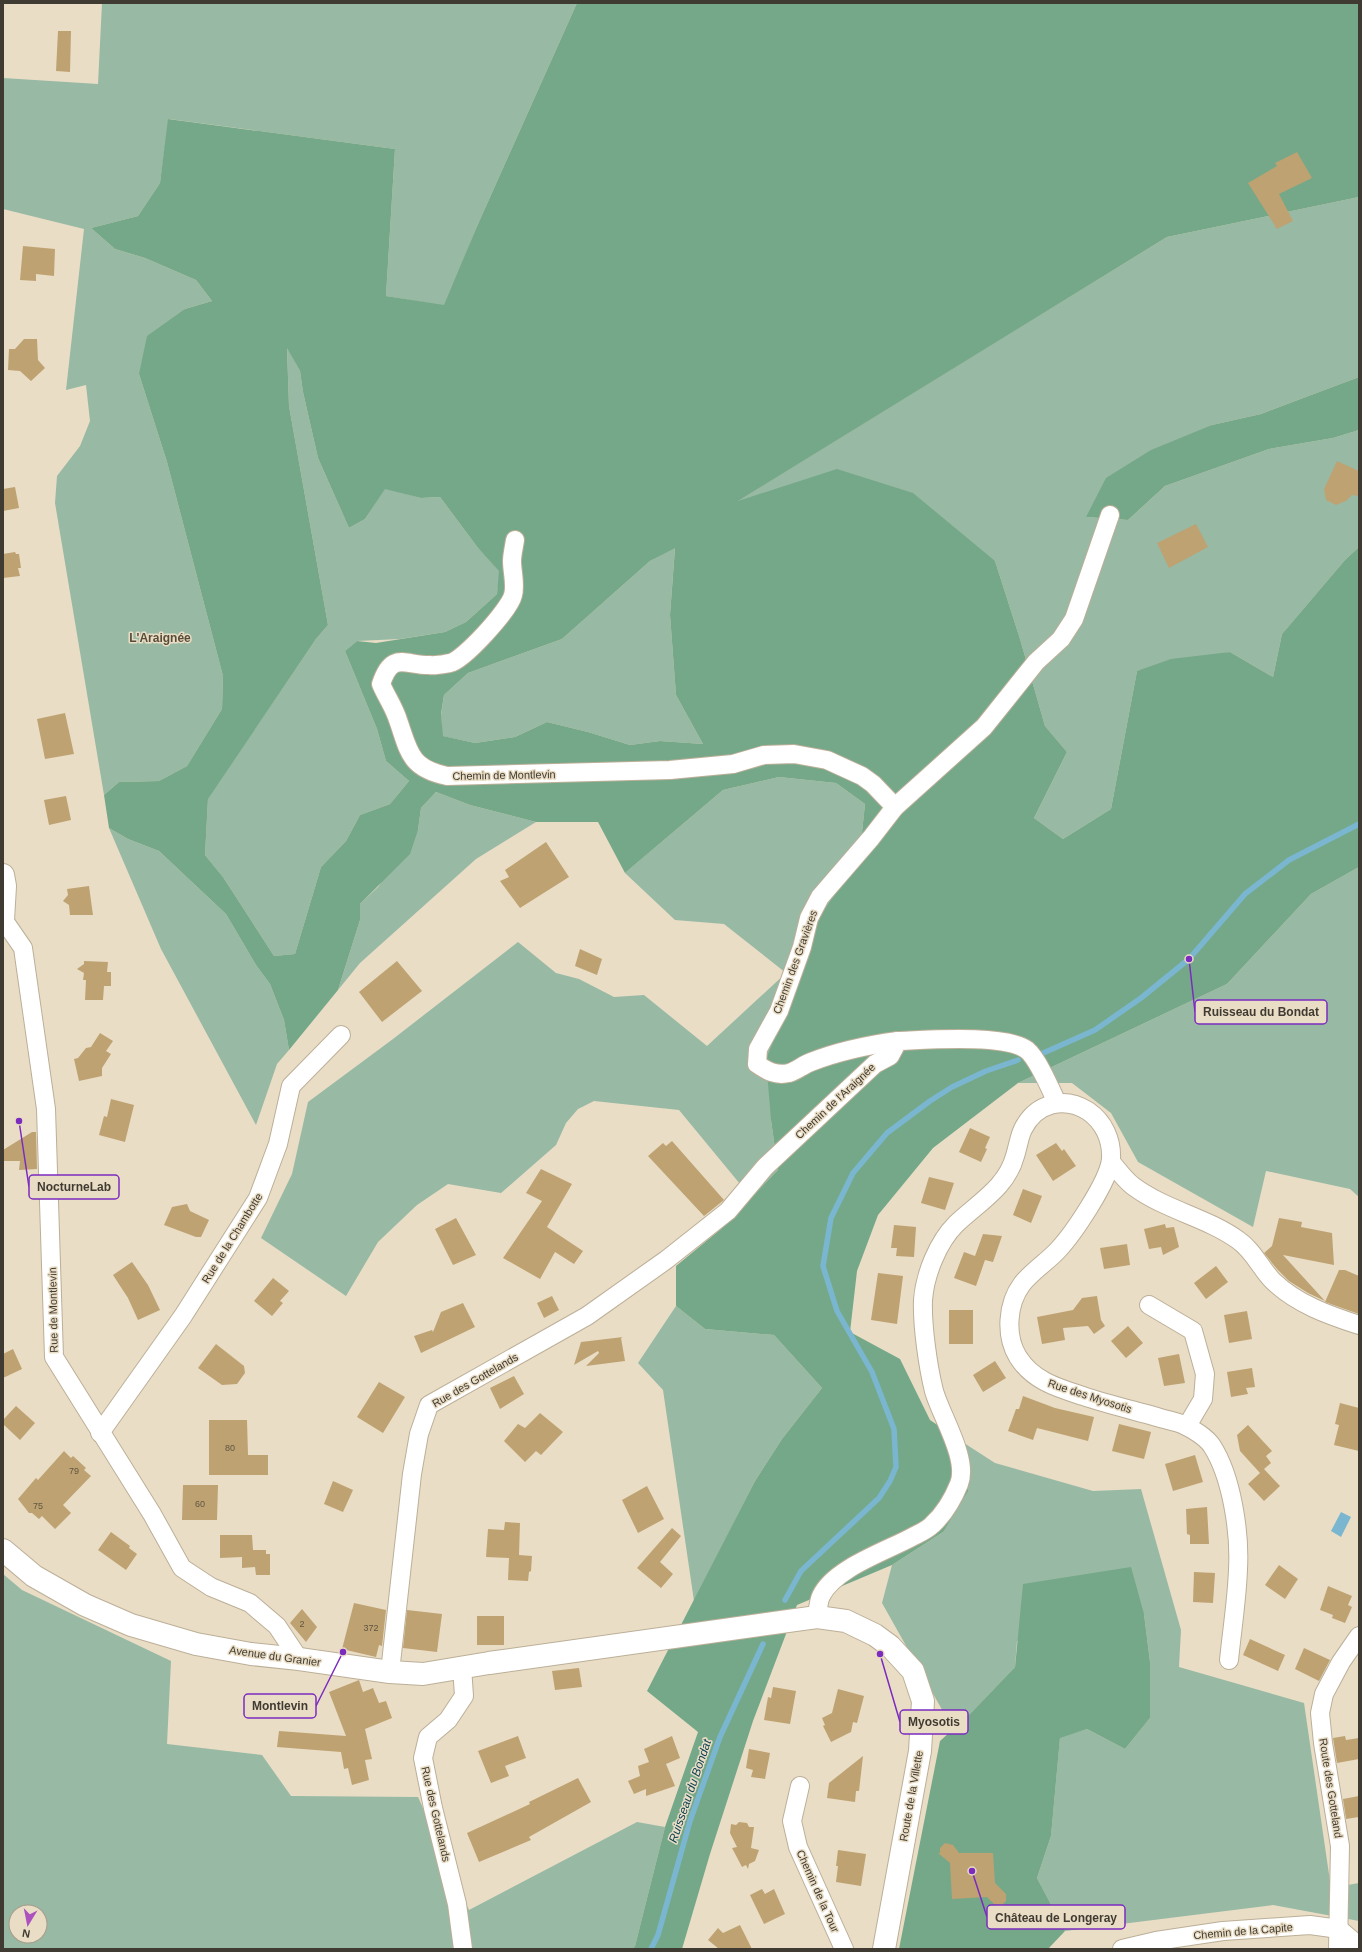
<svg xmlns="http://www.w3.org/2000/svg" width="1362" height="1952" font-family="Helvetica,sans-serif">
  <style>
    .green { fill: #98b9a4; fill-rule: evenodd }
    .forest { fill: #75a888; fill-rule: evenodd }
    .water { fill: #7ab6cf }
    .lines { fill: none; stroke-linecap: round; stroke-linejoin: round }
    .stream { stroke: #7ab6cf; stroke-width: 5.5 }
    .building { fill: #bea272 }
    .minor-casing { stroke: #bcaf98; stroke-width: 20 }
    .major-casing { stroke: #bcaf98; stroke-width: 24 }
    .minor { stroke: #fff; stroke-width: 18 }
    .major { stroke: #fff; stroke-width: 22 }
    .labels { text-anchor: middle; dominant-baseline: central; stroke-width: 3; stroke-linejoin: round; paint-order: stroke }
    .number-label { font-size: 9px; fill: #605542 }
    .street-label { font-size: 11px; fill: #403b32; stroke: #eaddc5 }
    .neighbourhood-label { font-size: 12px; font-weight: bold; fill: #574c38; stroke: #eaddc5 }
    .water-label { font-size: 12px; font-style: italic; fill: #0d4354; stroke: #eaddc5 }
    .leader { fill: none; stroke: #7b2cbf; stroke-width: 1.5 }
    .callout-dot { fill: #7b2cbf; stroke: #eaddc5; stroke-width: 1.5 }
    .callout { fill: #eaddc5; stroke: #7b2cbf; stroke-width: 1.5 }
    .callout-label { font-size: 12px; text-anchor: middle; font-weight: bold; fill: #403b32 }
  </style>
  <rect width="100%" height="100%" fill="#eaddc5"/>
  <!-- green -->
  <g class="green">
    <polygon points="102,3 577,3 478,224 445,306 386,296 395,149 169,119 160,183 138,216 91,228 115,249 145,258 196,280 212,301 185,309 139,374 167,462 223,676 222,709 187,766 159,781 119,782 104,795 55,503 57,476 80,446 90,421 86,385 66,390 84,229 3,209 3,78 98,84"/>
    <polygon points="1359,197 1359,377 1261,414 1212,425 1086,517 1128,520 1165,486 1269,449 1333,438 1359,430 1359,547 1345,560 1282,634 1273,677 1230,652 1137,671 1111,809 1063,839 1034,818 1067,752 1045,726 1020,639 995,561 736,502 1167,237"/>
    <polygon points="287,347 300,371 303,392 318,458 349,528 365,519 385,488 421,498 440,497 478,548 500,571 497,594 466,622 445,632 400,639 357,641 345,651 377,729 386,761 409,781 390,804 360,815 346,841 321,867 295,954 274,956 223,877 205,855 208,798 316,639 328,625 289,406"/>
    <polygon points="675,547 670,615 676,695 703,744 660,741 630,745 588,732 547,722 515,737 475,743 442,736 441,715 444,695 468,673 562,639 650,561"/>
    <polygon points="779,777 836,783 865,804 859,861 771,1120 778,1170 756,1193 745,1190 679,1110 594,1101 578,1109 566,1123 556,1145 501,1193 448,1184 417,1205 378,1242 346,1296 261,1238 292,1174 308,1102 393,1039 518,942 556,973 579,979 614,997 644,995 707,1046 786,973 724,924 675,920 625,873 723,790"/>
    <polygon points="436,792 470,805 536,822 476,859 360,963 338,990 360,920 360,904 378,887 418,830 421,808"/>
    <polygon points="109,828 128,839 159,851 226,914 256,965 270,984 284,1020 289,1050 277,1064 256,1125 161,949"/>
    <polygon points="1359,867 1359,1197 1350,1189 1266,1171 1253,1227 1138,1162 1111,1113 1072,1083 1018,1083 1227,984 1311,894"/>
    <polygon points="676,1306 705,1329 774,1335 822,1388 782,1439 755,1481 694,1601 663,1390 638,1363"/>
    <polygon points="964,1443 995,1463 1093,1491 1141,1489 1181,1630 1179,1667 1304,1703 1331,1888 1359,1883 1359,1921 1273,1905 1065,1931 1037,1878 1051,1836 1060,1737 1087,1729 1125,1749 1150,1718 1150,1662 1144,1614 1017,1641 1015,1667 954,1731 882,1603 892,1565 943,1532"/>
    <path d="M3,1574L22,1590L171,1661L167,1744L262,1755L291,1796L418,1797L469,1910L637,1822L665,1827L635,1946L632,1949H3ZM16,1912H40V1936H16Z"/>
  </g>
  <!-- forest -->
  <g class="forest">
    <path d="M577,3H1359V197L1167,237L738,501L837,469L913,493L995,561L1020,639L1045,726L1067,752L1034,818L1063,839L1111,809L1137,671L1171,659L1230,652L1273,677L1282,634L1345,560L1359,547V867L1311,894L1227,984L1018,1083L933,1148L878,1215L857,1271L850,1332L900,1359L930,1420L964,1443L968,1491L943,1532L892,1565L797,1605L753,1721L710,1854L682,1949H632L635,1946L665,1827L698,1732L647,1691L755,1481L782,1439L822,1388L774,1335L705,1329L676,1306V1266L721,1229L778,1170L771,1120L766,1059L797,984L821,914L859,861L865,804L836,783L779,777L723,790L625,873L598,822H536L470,805L436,792L421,808L418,830L410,854L360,904V920L338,990L289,1050L284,1020L270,984L256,965L226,914L159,851L128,839L109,828L104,795L119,782L159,781L187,766L222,709L223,676L167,462L139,374L147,336L185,309L212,301L196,280L145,258L115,249L91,228L138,216L160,183L168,119L395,149L386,296L444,305L478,224ZM287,348L300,371L303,392L318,458L349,528L365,519L385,489L421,498L440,497L478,548L499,571L497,594L466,622L445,632L376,643L357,641L345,651L377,729L386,761L409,781L390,804L360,815L346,841L321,867L295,954L274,956L223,877L205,855L208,799L316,639L328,625L289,406ZM675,548L670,615L676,695L703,744L660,741L630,745L588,732L547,722L515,737L475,743L443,736L441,714L444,695L468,673L562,639L650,561Z"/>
    <polygon points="1359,377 1359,430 1333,438 1269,449 1165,486 1128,520 1086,517 1106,478 1151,450 1212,425 1261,414"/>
    <polygon points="1131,1567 1144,1614 1150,1662 1150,1718 1125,1749 1087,1729 1060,1738 1051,1836 1037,1878 1065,1931 1048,1949 899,1949 940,1741 971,1713 1015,1667 1023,1584"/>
  </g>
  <!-- water -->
  <polygon class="water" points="1341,1512 1351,1517 1341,1537 1331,1531"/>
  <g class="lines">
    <!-- stream -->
    <g class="stream">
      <polyline points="1041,1054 1095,1030 1141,998 1189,959 1245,894 1289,860 1359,824"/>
      <polyline points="785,1600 801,1571 879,1498 890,1481 896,1467 894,1429 872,1372 837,1311 823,1266 831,1218 853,1173 887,1133 930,1101 952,1087 986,1071 1018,1060"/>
      <polyline points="651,1949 658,1935 690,1821 720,1737 763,1644"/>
    </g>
  </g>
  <!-- building -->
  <g class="building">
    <polygon points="58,31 71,31 70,72 56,71"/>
    <polygon points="1297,152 1312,178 1279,194 1293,221 1277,229 1248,183 1277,166 1275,163"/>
    <polygon points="23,246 55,249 54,276 36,274 36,281 20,280"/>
    <polygon points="24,339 37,339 38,360 45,368 31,381 20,371 8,370 9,349 15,349"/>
    <polygon points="1337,461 1359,471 1359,496 1352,495 1346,501 1336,505 1326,500 1324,489"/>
    <polygon points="15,487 19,508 3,511 3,489"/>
    <polygon points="1196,524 1208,547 1169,568 1157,543"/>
    <polygon points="15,552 16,554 19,554 21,568 18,568 20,576 3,578 3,554"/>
    <polygon points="65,713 74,754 45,759 37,719"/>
    <polygon points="66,796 71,820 49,825 44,800"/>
    <polygon points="546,842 569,877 520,908 500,881 509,877 505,870"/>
    <polygon points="89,886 93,915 70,915 69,905 63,901 68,895 67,889"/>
    <polygon points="580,949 602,959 597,975 575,966"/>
    <polygon points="84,961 108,962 107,972 111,972 111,986 104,986 103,1000 85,1000 86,980 83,980 84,973 77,969 84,964"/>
    <polygon points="397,961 422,991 382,1022 359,992"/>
    <polygon points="100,1033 113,1041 106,1051 111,1054 102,1068 102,1076 79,1081 74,1059 78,1058 86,1048 91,1047"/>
    <polygon points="111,1099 134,1105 125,1142 99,1135 104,1116 107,1117"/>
    <polygon points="970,1128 990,1137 985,1148 987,1149 981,1162 959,1152"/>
    <polygon points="32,1132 36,1132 37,1169 19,1170 20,1161 3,1161 3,1150"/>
    <polygon points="672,1141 724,1200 704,1216 648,1156 663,1143 666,1146"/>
    <polygon points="1056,1143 1062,1151 1064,1149 1076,1166 1053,1181 1036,1155"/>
    <polygon points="541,1169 572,1184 547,1227 583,1251 574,1264 555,1252 540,1279 503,1258 542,1201 526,1193"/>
    <polygon points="929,1177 954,1183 945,1210 921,1203"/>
    <polygon points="1023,1189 1042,1196 1031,1223 1013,1215"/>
    <polygon points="187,1204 190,1211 209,1220 201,1237 196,1237 164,1225 172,1207"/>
    <polygon points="456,1218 476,1255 453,1265 435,1229"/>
    <polygon points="1279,1218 1302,1222 1301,1227 1332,1233 1334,1265 1283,1255 1325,1301 1308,1293 1289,1281 1277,1269 1264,1253 1272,1246"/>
    <polygon points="1165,1224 1166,1228 1174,1227 1179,1247 1163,1255 1161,1247 1149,1249 1144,1229"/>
    <polygon points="894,1225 916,1227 914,1257 896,1256 897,1248 891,1248"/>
    <polygon points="983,1234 1002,1236 993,1262 985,1260 976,1286 954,1278 964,1252 975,1256"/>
    <polygon points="1127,1244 1130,1265 1104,1269 1100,1248"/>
    <polygon points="132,1262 148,1285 160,1310 138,1320 128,1298 113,1275"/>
    <polygon points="1216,1266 1228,1282 1206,1299 1194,1283"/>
    <polygon points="1339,1270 1345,1270 1359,1276 1359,1314 1325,1302"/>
    <polygon points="878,1273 903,1276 897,1324 871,1320"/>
    <polygon points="273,1278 289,1291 280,1301 283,1303 272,1316 254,1301"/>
    <polygon points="552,1296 559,1310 544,1318 537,1303"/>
    <polygon points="1097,1296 1101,1320 1105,1326 1094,1334 1088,1326 1063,1328 1065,1340 1042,1344 1037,1317 1073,1310 1082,1298"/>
    <polygon points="463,1303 475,1327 421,1353 414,1336 432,1330 433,1332 441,1312"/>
    <rect x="949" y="1310" width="24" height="34"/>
    <polygon points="1247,1311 1252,1339 1229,1343 1224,1315"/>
    <polygon points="1128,1326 1143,1343 1126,1358 1111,1341"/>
    <polygon points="623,1337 621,1338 625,1361 586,1366 599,1353 598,1351 574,1365 581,1342"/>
    <polygon points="216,1344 244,1366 245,1373 237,1384 222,1385 198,1368"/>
    <polygon points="13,1349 22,1369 3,1378 3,1354"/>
    <polygon points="1179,1354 1185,1383 1164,1386 1158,1358"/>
    <polygon points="995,1361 1006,1378 983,1392 973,1375"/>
    <polygon points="1252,1368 1255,1387 1246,1388 1248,1394 1231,1397 1227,1372"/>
    <polygon points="514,1376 524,1394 500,1409 490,1388"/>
    <polygon points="379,1382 405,1397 383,1433 357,1417"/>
    <polygon points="1023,1396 1055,1408 1094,1417 1088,1441 1037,1428 1033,1440 1008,1431 1016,1409 1019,1409"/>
    <polygon points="1340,1403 1359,1408 1359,1451 1334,1445 1339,1425 1335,1424"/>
    <polygon points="16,1406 35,1423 20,1440 3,1424 3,1420"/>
    <polygon points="540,1413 563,1432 541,1455 536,1451 525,1462 504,1441 518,1424 525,1428"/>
    <polygon points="209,1420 247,1420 248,1455 268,1455 268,1475 209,1475"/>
    <polygon points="1119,1424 1151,1432 1144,1459 1112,1451"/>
    <polygon points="1248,1425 1272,1451 1266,1456 1271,1463 1264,1469 1280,1486 1264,1501 1248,1484 1260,1473 1240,1451 1237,1435"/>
    <polygon points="64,1451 71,1458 73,1456 86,1468 84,1470 91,1476 63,1505 71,1513 55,1529 42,1516 39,1519 32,1513 29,1513 18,1499 36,1478 38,1480"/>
    <polygon points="1195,1455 1203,1482 1173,1491 1165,1464"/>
    <polygon points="333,1481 353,1490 343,1512 324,1504"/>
    <polygon points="183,1485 218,1485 217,1520 182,1520"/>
    <polygon points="647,1486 664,1519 638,1533 622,1500"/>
    <polygon points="1207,1507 1209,1544 1190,1544 1190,1535 1187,1534 1186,1509"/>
    <polygon points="505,1522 520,1523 519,1555 532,1556 531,1571 529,1572 528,1581 508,1580 509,1558 486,1557 488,1529 504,1530"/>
    <polygon points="672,1528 681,1536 660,1562 673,1574 661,1588 637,1568"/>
    <polygon points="111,1532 130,1546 129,1548 137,1554 126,1570 98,1550"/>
    <polygon points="220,1535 252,1535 253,1550 266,1550 266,1554 270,1554 270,1575 256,1575 255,1567 242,1568 242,1557 220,1558"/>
    <polygon points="1279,1565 1298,1579 1285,1599 1265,1585"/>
    <polygon points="1194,1572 1215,1573 1213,1603 1193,1602"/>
    <polygon points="1328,1586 1352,1596 1348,1605 1352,1607 1345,1623 1332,1618 1333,1615 1320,1610"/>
    <polygon points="354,1603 386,1610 382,1646 379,1645 376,1657 342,1649"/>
    <polygon points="302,1609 317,1627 306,1642 290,1623"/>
    <polygon points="407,1610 442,1614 437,1652 403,1648"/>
    <rect x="477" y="1616" width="27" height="29"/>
    <polygon points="1250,1639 1285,1655 1278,1671 1243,1655"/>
    <polygon points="1304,1648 1330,1660 1319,1681 1295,1669"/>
    <polygon points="579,1668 582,1687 555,1690 552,1671"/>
    <polygon points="359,1680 363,1692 373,1688 379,1703 386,1701 392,1718 365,1729 372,1759 365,1760 369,1780 352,1785 348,1768 344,1769 341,1752 277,1747 279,1731 346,1736 329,1692"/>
    <polygon points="773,1687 796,1691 790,1724 764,1720 768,1697 771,1698"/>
    <polygon points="838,1689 864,1696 857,1723 853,1722 851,1732 831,1742 823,1726 825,1725 822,1718 832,1713"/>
    <polygon points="518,1736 526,1758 505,1766 509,1776 491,1783 478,1751"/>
    <polygon points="672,1736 680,1758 666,1764 675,1786 646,1796 646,1789 634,1794 628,1781 640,1776 638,1766 649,1762 644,1749"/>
    <polygon points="1345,1736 1346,1740 1359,1738 1359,1759 1337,1763 1333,1738"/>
    <polygon points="749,1749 770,1753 765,1779 751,1777 753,1770 746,1768"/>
    <polygon points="863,1756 859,1791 856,1791 855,1802 827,1798 829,1783"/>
    <polygon points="578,1778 591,1802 529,1837 531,1840 479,1862 467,1833 530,1804 529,1802"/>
    <polygon points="1359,1796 1359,1817 1346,1819 1343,1799"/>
    <polygon points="739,1822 747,1823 749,1827 754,1827 751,1848 759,1850 755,1861 749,1864 748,1869 746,1865 742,1867 732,1848 737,1847 730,1833 731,1824 736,1825"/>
    <polygon points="945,1843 953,1845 959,1853 993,1853 995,1883 1006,1894 1006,1901 1002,1905 994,1904 987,1897 952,1899 950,1863 938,1853 940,1853 940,1848"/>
    <polygon points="838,1850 866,1854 861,1886 836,1882 838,1866 836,1866"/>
    <polygon points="762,1889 765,1894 774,1889 785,1914 764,1924 750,1895"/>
    <polygon points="740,1925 752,1949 719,1949 708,1940 718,1928 723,1933"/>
  </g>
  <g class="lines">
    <!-- minor casing -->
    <g class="minor-casing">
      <g id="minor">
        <path d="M515,540C514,547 512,555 512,561C512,572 516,585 513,595C510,609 464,660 450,663C444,664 436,666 429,665C404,665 392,651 381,684C386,696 394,707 398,720C409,751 409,768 447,776L670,770L733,764L764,755L794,754L827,760L862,776L873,784L895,807"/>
        <polyline points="3,919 23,948 46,1109 54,1357 152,1514 182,1568 211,1587 250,1603 277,1626 299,1659"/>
        <path d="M898,1041C868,1045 839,1051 811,1062C803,1065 796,1071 789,1073C776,1076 767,1071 757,1064L758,1049L779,1011L802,947L809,918L820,897L871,838L895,807L984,727L1036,662L1061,639L1074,619L1110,515"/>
        <path d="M1111,1162C1118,1170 1125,1180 1133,1186C1165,1210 1206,1217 1238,1240C1253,1250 1261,1269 1273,1281C1297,1304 1328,1315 1359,1325"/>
        <polyline points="1149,1305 1193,1331 1205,1374 1203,1399 1187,1426"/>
        <polyline points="100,1433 183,1316 258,1198 278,1144 291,1086 341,1035"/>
        <path d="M817,1617C818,1611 818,1602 821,1596C834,1568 887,1551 914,1536C920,1533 927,1530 932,1525C944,1514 953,1499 959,1484C969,1459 941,1416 934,1391C928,1367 922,1325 923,1300C925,1274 938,1242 956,1224C978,1203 1007,1187 1015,1156C1018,1147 1019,1137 1023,1129C1036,1103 1064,1096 1088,1111C1104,1122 1112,1140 1111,1159C1109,1181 1073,1234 1058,1250C1047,1262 1032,1271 1022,1284C1007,1304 1005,1336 1018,1357C1033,1381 1058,1388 1083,1396C1107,1404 1132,1410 1157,1417C1166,1420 1176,1421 1184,1425C1193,1429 1207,1438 1212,1446C1232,1477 1240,1533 1238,1569C1237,1599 1232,1630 1229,1660"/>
        <polyline points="462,1667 464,1696 448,1720 428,1737 423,1758 433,1808 457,1904 463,1949"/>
        <path d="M390,1672L412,1474L419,1434L429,1405L587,1316L666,1260L728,1211L765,1167L875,1064L890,1056L898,1041C926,1040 1006,1034 1027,1050C1038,1059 1051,1090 1057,1103"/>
        <polyline points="800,1786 792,1821 798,1847 844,1949"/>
        <polyline points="1122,1949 1156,1941 1223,1931 1310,1925 1339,1929 1359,1946"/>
        <polyline points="1338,1949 1340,1846 1323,1743 1320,1713 1324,1694 1341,1662 1359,1636"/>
      </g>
    </g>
    <!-- major casing -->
    <g class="major-casing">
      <g id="major">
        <polyline points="3,875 5,886 3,920"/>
        <polyline points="3,1550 34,1576 85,1605 131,1625 196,1644 251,1654 299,1659 390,1672 423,1674 489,1663 817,1617 846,1621 875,1635 890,1646 913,1671 923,1701 920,1751 884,1949"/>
      </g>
    </g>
    <!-- minor -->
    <use href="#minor" class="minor"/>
    <!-- major -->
    <use href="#major" class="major"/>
  </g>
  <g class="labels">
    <!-- number labels -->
    <g class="number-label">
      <text x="230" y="1448">80</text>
      <text x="74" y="1471">79</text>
      <text x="200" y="1504">60</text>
      <text x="38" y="1506">75</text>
      <text x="302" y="1624">2</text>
      <text x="371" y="1628">372</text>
    </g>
    <!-- street labels -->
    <g class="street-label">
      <text transform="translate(504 775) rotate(-1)">Chemin de Montlevin</text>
      <text transform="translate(795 962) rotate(-70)">Chemin des Gravières</text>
      <text transform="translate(835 1101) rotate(-43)">Chemin de l'Araignée</text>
      <text transform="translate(232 1238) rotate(-58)">Rue de la Chambotte</text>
      <text transform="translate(53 1310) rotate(-91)">Rue de Montlevin</text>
      <text transform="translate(475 1380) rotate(-30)">Rue des Gottelands</text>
      <text transform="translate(1090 1396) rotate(18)">Rue des Myosotis</text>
      <text transform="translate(275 1656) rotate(8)">Avenue du Granier</text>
      <text transform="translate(1331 1788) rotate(81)">Route des Gotteland</text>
      <text transform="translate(911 1796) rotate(-80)">Route de la Villette</text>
      <text transform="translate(436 1814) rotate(77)">Rue des Gottelands</text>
      <text transform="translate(818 1891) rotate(66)">Chemin de la Tour</text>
      <text transform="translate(1243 1931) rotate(-5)">Chemin de la Capite</text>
    </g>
    <!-- neighbourhood labels -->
    <g class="neighbourhood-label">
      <text x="160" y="638">L'Araignée</text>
    </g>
    <!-- water labels -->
    <g class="water-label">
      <text transform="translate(690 1791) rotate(-71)">Ruisseau du Bondat</text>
    </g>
  </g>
  <!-- callouts -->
  <path class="leader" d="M1189 959L1195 1012M19 1121L29 1187M343 1652L316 1706M880 1654L900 1722M972 1871L987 1917"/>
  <g class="callout-dot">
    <circle cx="1189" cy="959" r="4"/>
    <circle cx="19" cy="1121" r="4"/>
    <circle cx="343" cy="1652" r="4"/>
    <circle cx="880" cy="1654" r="4"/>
    <circle cx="972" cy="1871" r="4"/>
  </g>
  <g class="callout">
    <rect x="1195" y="1000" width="132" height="24" rx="4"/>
    <rect x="29" y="1175" width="90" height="24" rx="4"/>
    <rect x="244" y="1694" width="72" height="24" rx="4"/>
    <rect x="900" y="1710" width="68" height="24" rx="4"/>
    <rect x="987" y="1905" width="138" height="24" rx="4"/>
  </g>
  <g class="callout-label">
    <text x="1261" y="1016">Ruisseau du Bondat</text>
    <text x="74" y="1191">NocturneLab</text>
    <text x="280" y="1710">Montlevin</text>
    <text x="934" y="1726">Myosotis</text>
    <text x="1056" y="1922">Château de Longeray</text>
  </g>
  <!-- border -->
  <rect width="1362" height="1952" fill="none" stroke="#403b32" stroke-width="8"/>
  <!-- north arrow -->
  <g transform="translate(28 1924) rotate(190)"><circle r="19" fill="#eaddc5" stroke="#a69c8a"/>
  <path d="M0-3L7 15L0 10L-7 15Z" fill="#ac51bd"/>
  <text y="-6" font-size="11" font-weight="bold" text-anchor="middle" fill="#403b32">N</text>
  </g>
</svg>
